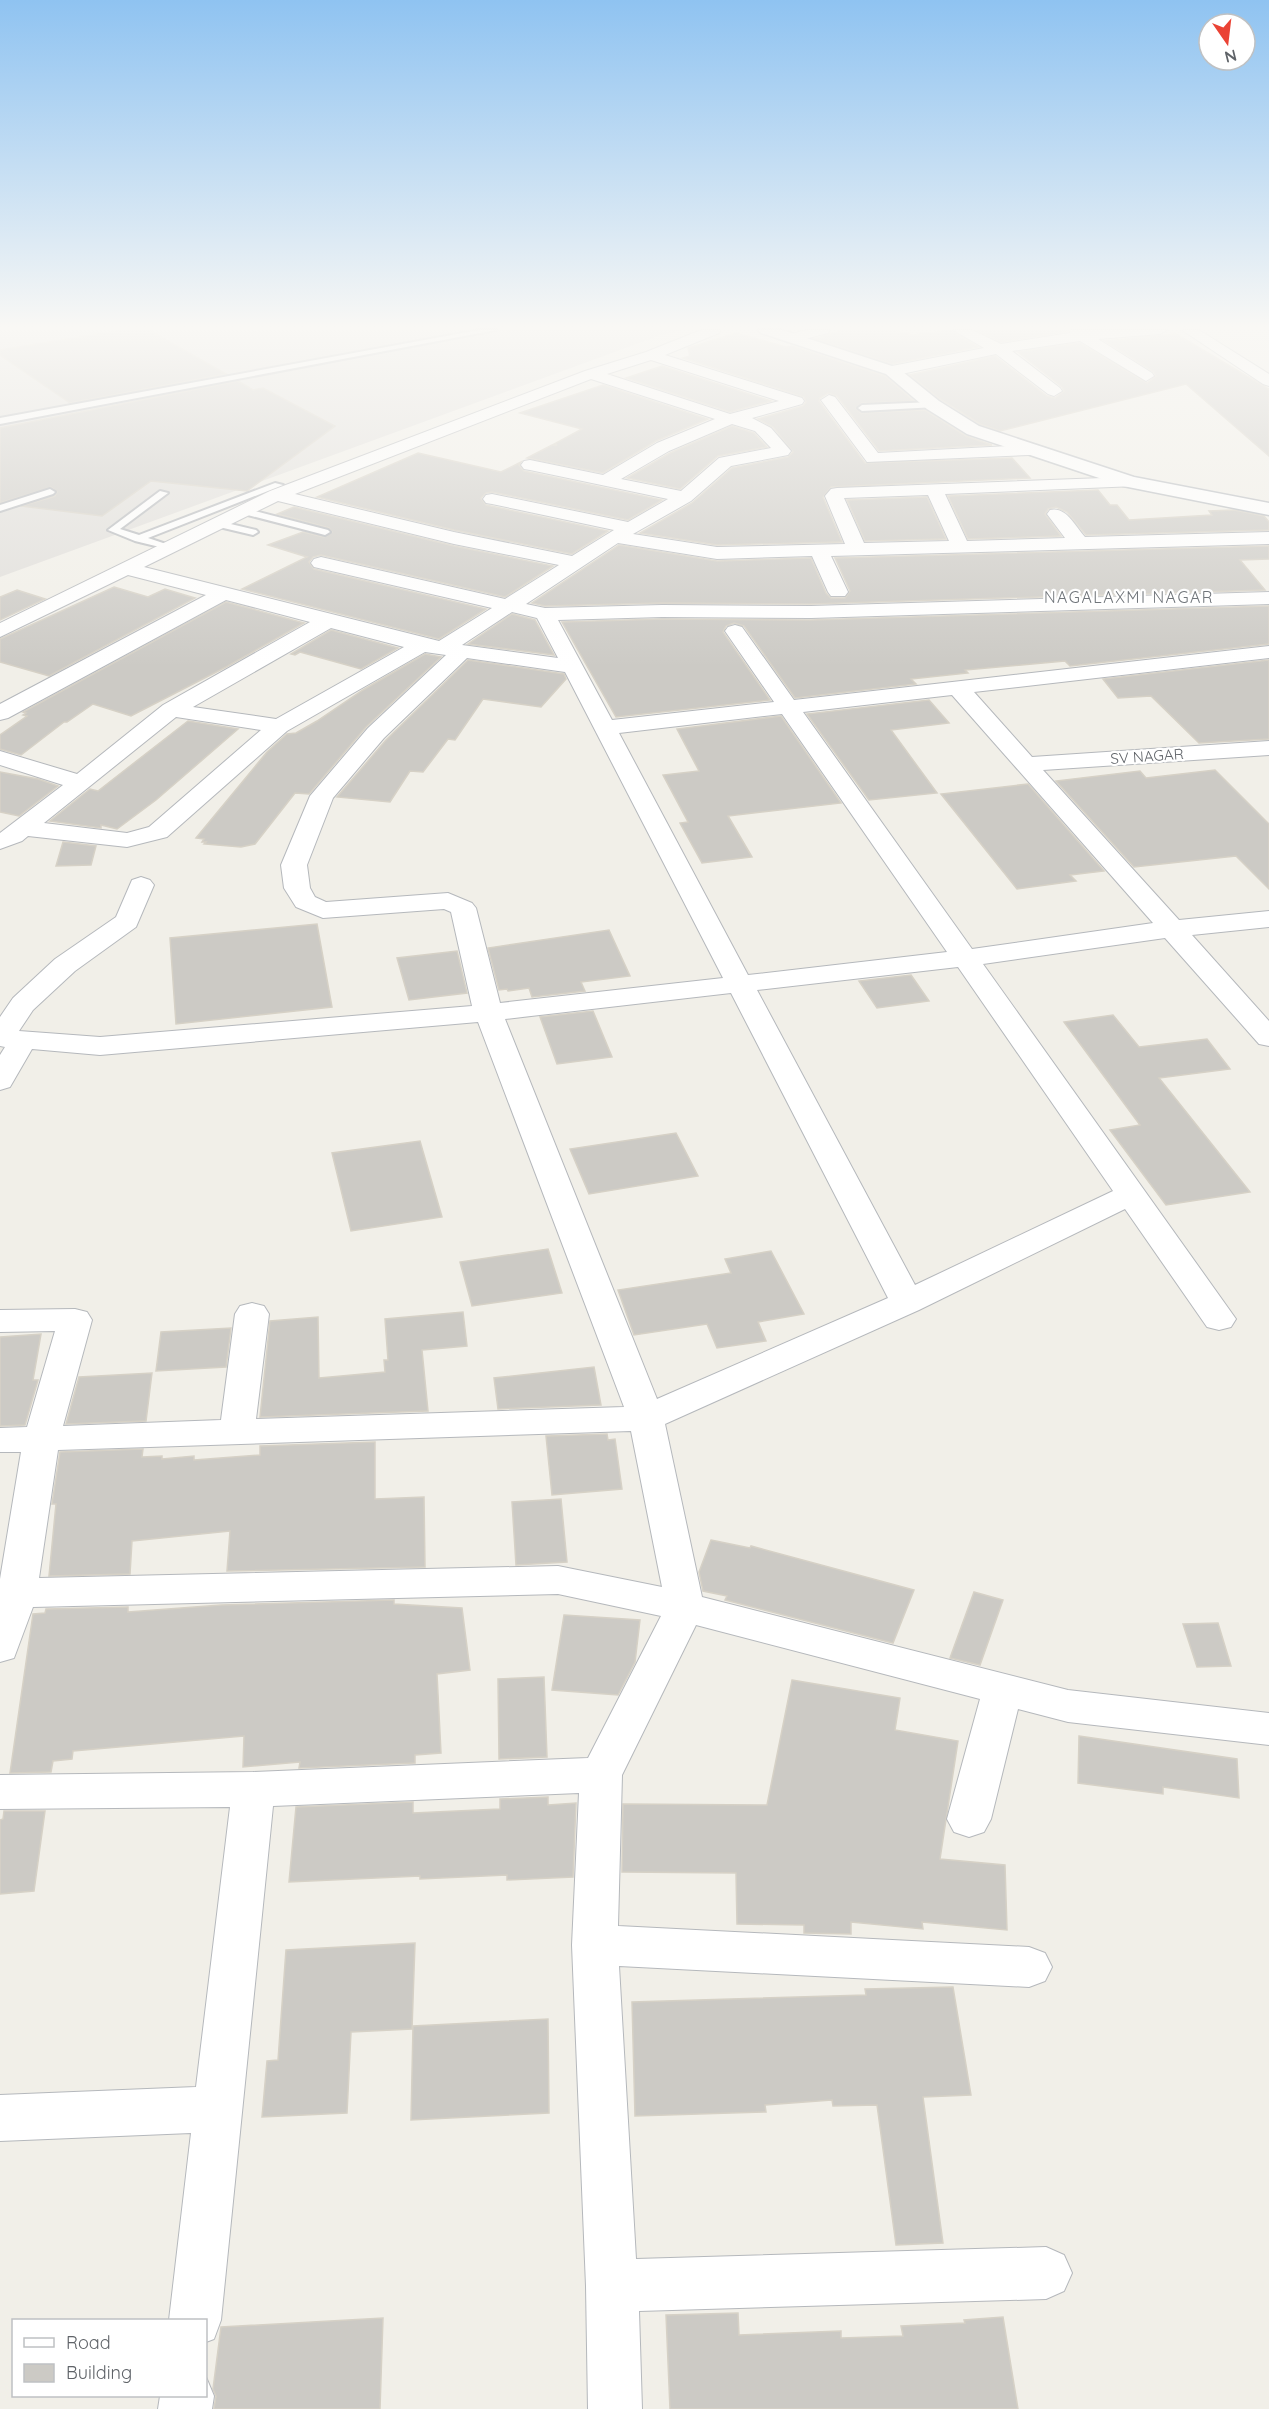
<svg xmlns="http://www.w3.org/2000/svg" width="1269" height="2409" font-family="Quicksand,sans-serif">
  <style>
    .industrial { fill: #e0deda }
    .building { fill: #cccac5; stroke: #d6d1c6; stroke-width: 1.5 }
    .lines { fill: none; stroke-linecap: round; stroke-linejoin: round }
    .lane-casing { stroke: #b5b8bc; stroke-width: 4 }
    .street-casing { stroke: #b5b8bc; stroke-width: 2 }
    .secondary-casing { stroke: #b6babf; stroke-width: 3 }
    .lane { fill: #fff; fill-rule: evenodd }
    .street { fill: #fff; fill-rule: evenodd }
    .secondary { fill: #fff; fill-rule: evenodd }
    .labels { text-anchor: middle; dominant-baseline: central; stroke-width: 4.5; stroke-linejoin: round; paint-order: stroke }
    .far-street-label { font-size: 15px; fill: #5f6368; stroke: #fff }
    .far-neighbourhood-label { font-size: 16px; letter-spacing: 1.5px; fill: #70757a; stroke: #fff }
  </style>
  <rect width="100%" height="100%" fill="#f1efe8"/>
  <!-- industrial -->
  <polygon class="industrial" points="683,330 661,335 0,577 0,331"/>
  <!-- building -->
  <g class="building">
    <polygon points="123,330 149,330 226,374 70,403 0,355 0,350"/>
    <polygon points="843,330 894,330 912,335 951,330 978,347 892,364 815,339"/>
    <polygon points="977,330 1067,330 1068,331 1001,342"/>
    <polygon points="736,333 786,347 792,346 885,376 914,401 862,403 856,408 861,413 925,410 966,436 992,445 879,451 837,396 828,393 820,398 819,401 865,463 1012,458 1030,478 831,487 823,497 842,542 717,545 640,533 692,503 732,468 788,457 793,452 773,427 758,419 803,406 806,402 804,397 683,358 690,356 688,348"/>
    <polygon points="1176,334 1269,389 1269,456 1186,384 1000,431 980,424 940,399 910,375 995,356 1047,396 1055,398 1064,391 1062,387 1018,352 1080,343 1147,383 1156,376 1154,372 1105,341"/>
    <polygon points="662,366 771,401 730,412 626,378"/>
    <polygon points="238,381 253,390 263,388 335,426 247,491 151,481 102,516 21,506 55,496 57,492 51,487 0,503 0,428"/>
    <polygon points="603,385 708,419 656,441 603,473 527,458 552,445 557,445 554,444 582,429 520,413"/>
    <polygon points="732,426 754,433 767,447 718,456 680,489 627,478 670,453"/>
    <polygon points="418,453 501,472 521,462 519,465 524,471 662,500 628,520 492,492 486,493 481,498 486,505 608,531 572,554 454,530 317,497"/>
    <polygon points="1098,490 1110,505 1117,505 1129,520 1212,515 1209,511 1234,510 1264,516 1269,522 1269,530 1086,535 1067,512 1056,507 1048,509 1045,514 1061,536 968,539 948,496"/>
    <polygon points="927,497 946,539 865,541 847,500"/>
    <polygon points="294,507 454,546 553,566 505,597 321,555 313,557 309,562 314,569 486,609 439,639 242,589 307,557 268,545 303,532 324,537 332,532 329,528 277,514"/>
    <polygon points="619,545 717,561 811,558 826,593 831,598 845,598 850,591 835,558 1269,546 1269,559 1240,560 1265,590 811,604 662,603 545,606 532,603"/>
    <polygon points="114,587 148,597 165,589 195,598 49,676 0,662 0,639"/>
    <polygon points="17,590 45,599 0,620 0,597"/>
    <polygon points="226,602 304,623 226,667 131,716 93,704 67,722 64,722 21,755 0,749 0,735 27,716 23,715 26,713 23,712"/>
    <polygon points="1269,606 1269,644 1070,666 1065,661 965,670 968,673 911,679 916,684 795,698 744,626 734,623 726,626 723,632 770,700 616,717 562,622 662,619 811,620"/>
    <polygon points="512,614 535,620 554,655 468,644"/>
    <polygon points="331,630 398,648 361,669 300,652 295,655 291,654"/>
    <polygon points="425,654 441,657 366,727 309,794 295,793 255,844 241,847 204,844 206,842 202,842 204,839 196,838 267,752 287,734 296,733 317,721 363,690"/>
    <polygon points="468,660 564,674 566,679 541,707 483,699 455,740 448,739 423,772 410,771 390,802 337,797 386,740"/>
    <polygon points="1269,660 1269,739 1199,743 1151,696 1118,698 1103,679"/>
    <polygon points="929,700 949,723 891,730 937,793 869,800 807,714"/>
    <polygon points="781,716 841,803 728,816 752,857 702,863 680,823 688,822 663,775 699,771 677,729"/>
    <polygon points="188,721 238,729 156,800 117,829 101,825 101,828 50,821 90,789 98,791"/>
    <polygon points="1215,770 1269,824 1269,889 1236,856 1134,867 1056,781 1140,771 1146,778"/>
    <polygon points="0,772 38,779 58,786 19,816 0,812"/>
    <polygon points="1028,784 1104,871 1070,875 1076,881 1017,889 941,794"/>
    <polygon points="63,842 96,846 91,865 56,866"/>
    <polygon points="317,924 332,1007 176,1024 170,938"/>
    <polygon points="609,930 630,976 581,982 585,991 532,997 529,988 508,991 507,989 499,990 488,948"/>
    <polygon points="457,951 467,993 409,1000 397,958"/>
    <polygon points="911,975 929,1001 877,1008 859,981"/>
    <polygon points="593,1011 612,1057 557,1064 540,1017"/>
    <polygon points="1113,1015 1139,1047 1207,1039 1230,1069 1159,1078 1250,1192 1166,1205 1110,1130 1140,1125 1064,1022"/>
    <polygon points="676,1133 698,1176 589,1194 570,1149"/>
    <polygon points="420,1141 442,1217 351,1231 332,1153"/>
    <polygon points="548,1249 562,1293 472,1306 460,1262"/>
    <polygon points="771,1251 804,1314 758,1322 766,1341 717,1348 707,1324 634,1335 618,1290 731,1273 725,1259"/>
    <polygon points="463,1312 467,1346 422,1350 428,1411 260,1417 270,1321 318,1317 319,1378 385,1372 384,1360 388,1360 385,1319"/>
    <polygon points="231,1328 226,1367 156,1371 161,1332"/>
    <polygon points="41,1334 33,1380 38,1380 25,1425 0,1426 0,1337"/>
    <polygon points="594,1367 601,1405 498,1409 494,1378"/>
    <polygon points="152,1373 146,1421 66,1424 79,1377"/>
    <polygon points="607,1434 608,1440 615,1439 622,1489 552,1495 546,1436"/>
    <polygon points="375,1442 375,1499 424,1497 425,1567 227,1571 230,1531 132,1541 130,1574 49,1576 56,1504 52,1504 60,1452 143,1449 142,1457 162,1456 162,1459 194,1456 194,1460 260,1455 260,1446"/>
    <polygon points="561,1499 567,1562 516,1565 512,1502"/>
    <polygon points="711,1540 750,1548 751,1546 914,1590 893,1643 725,1600 727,1596 703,1591 699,1572"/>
    <polygon points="974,1592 1003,1600 980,1665 950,1658"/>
    <polygon points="394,1600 394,1604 462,1608 470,1670 437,1674 441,1753 415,1755 415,1763 299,1768 300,1762 243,1767 244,1736 73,1751 72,1759 53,1761 51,1772 10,1773 33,1614 45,1613 46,1609 128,1607 128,1612 221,1605"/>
    <polygon points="564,1615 640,1620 635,1662 618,1695 552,1690"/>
    <polygon points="1218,1623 1231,1666 1197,1667 1183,1624"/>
    <polygon points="544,1677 547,1757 499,1759 498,1679"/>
    <polygon points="792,1680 900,1698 895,1730 958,1741 940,1859 1005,1865 1007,1930 922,1922 923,1929 851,1922 851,1934 804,1933 804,1925 737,1924 736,1873 622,1872 623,1804 767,1805"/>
    <polygon points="1079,1736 1237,1759 1239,1798 1163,1787 1163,1794 1078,1783"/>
    <polygon points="548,1797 548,1805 576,1803 573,1877 507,1880 507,1875 420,1879 420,1876 289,1882 296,1807 413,1802 413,1813 500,1809 500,1799"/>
    <polygon points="4,1811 45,1811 34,1891 0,1894 0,1820 3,1819"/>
    <polygon points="415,1943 412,2029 351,2032 347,2113 262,2117 267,2061 278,2060 286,1950"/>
    <polygon points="953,1987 971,2095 923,2097 943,2243 896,2245 877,2105 833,2106 832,2100 765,2105 766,2112 635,2116 632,2002 866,1995 865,1989"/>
    <polygon points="548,2019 549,2113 411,2120 413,2026"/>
    <polygon points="738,2313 739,2335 841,2331 841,2338 903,2336 901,2326 965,2323 964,2320 1003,2317 1018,2409 670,2409 666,2315"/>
    <polygon points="383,2318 380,2409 214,2409 216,2396 213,2389 221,2327"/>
  </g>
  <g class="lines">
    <!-- lane casing -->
    <g class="lane-casing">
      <g id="lane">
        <polygon points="479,330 496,330 0,424 0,418"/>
        <polygon points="933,402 936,403 936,407 862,411 858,408 862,405"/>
        <polygon points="275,483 283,485 148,538 172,546 172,550 135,541 108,530 160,491 168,493 120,529 139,535"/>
        <polygon points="50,489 55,492 53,494 0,511 0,505"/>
        <polygon points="243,508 328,530 330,532 325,535 240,513 240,509"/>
        <polygon points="218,521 256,530 258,532 253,535 215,526 215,522"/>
      </g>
    </g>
    <!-- street casing -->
    <g class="street-casing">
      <g id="street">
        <path d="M701,330H721L719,333L665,355L802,398L804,401L802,404L752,418L771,428L791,451L788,455L731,466L691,501L633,534L717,547L845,544L825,496L831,489L837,488L1130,477L1136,478L1139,482L1136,486L945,494L967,541L1065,538L1047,514L1050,510C1066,506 1075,526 1085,537L1269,532V544L831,556L848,592L845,596H831L828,592L812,556L717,559L618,543L526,604L545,608L662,605L811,606L1269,592V604L811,618L662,617L558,620L612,720L774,702L725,631L728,627L735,625L742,627L794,700L1269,646V658L974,692L1032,757L1269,741V755L1043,770L1179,920L1269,911V927L1192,935L1269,1021V1046L1259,1044L1165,938L983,964L1236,1319L1231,1327L1219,1330L1207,1327L1125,1209L919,1310L665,1424L702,1597L1068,1690L1269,1713V1745L1068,1722L1018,1709L991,1819L984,1832L969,1837L954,1832L947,1819L980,1699L696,1625L622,1775L618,1926L1029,1947L1045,1953L1052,1967L1045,1981L1029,1987L619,1966L636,2259L1046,2247L1064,2255L1072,2273L1064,2291L1046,2299L639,2311L642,2409H588L586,2286L572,1945L579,1793L273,1806L221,2320L214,2339L206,2342V2320H169L191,2133L0,2141V2095L196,2087L230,1807L0,1809V1775L253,1772L588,1758L661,1616L558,1594L33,1607L14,1658L0,1662V1579L21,1452H0V1428L27,1427L55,1331L0,1332V1310L75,1309L87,1312L92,1320L63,1426L221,1420L235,1314L240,1306L252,1303L264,1306L269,1314L256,1419L624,1407L478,1022L100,1055L32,1049L10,1087L0,1090V1055L5,1047L0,1046V1017L13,998L55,959L116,917L132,880L141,877L150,880L154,885L136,927L75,971L33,1010L19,1031L100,1037L472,1006L451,912L444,909L323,918L296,907L284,888L281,865L310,796L368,728L446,655L425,652L287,731L167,837L127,847L28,836L22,841L0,849V833L63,785L0,765V751L77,774L163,705L310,622L226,600L8,718L0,720V704L206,595L128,575L0,637V623L270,491L585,371L646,352ZM651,360L779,401L730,414L607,374ZM591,379L715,419L657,443L603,475L530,460L524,461L521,465L524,469L530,470L668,499L628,522L492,494L486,495L483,499L486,503L492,504L614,530L572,556L454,532L295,494ZM732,424L755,431L771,448L719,458L681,491L621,479L669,451ZM928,495L949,541L864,543L844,498ZM278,501L454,544L559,565L505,599L321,557L314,559L311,563L314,567L492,608L439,641L144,567ZM512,612L537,618L558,658L462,645ZM331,628L404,647L276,719L193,707ZM467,658L565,672L723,978L500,1003L476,908L472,903L448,893L326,902L315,897L310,888L307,865L333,798L384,738ZM952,695L1153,923L972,949L803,712ZM782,714L947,952L748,975L619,733ZM176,717L261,730L149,827L127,833L44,823ZM958,967L1113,1191L915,1285L757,990ZM731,993L888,1298L657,1399L505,1019ZM631,1431L662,1587L558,1566L39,1578L58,1450Z"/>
        <polygon points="806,330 830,330 828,333 793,342 786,338 788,335"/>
        <polygon points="953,330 972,330 1001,344 1070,333 1070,330 1167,330 1160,334 1098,339 1152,373 1154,376 1146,381 1080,341 1012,351 1060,388 1062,391 1054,396 1048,394 996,354 892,376 884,371 892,366 984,348"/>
        <polygon points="1182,330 1199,330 1269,374 1269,386 1263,384"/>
        <polygon points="829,395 835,397 878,453 1029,445 1035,446 1038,450 1035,454 1029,455 867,462 821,400"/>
        <polygon points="206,2377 214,2396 212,2409 158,2409 160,2396 206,2396"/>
      </g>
    </g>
    <!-- secondary casing -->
    <g class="secondary-casing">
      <polygon id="secondary" points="758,330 782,330 898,368 939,401 979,426 1134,477 1269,503 1269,515 1123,486 967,434 927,409 886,374 761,333"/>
    </g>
    <!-- lane -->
    <use href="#lane" class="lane"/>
    <!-- street -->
    <use href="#street" class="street"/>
    <!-- secondary -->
    <use href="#secondary" class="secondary"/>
  </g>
  <!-- sky -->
  <linearGradient id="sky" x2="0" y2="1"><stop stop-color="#8fc3f1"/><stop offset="0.49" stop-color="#f9f8f5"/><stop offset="1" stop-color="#f9f8f5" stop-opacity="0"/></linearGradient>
  <rect width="1269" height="667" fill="url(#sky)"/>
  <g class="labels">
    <!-- far-street labels -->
    <g class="far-street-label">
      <text transform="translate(1147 756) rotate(-4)">SV NAGAR</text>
    </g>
    <!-- far-neighbourhood labels -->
    <g class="far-neighbourhood-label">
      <text x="1129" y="597">NAGALAXMI NAGAR</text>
    </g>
  </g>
  <!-- legend -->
  <rect x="12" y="2319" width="195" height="78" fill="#ffffff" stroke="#bfc1c3" stroke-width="1.5"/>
  <rect x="24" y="2338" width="30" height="9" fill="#ffffff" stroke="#bfc1c3" stroke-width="1.5"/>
  <text x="66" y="2349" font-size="18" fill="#5f6368">Road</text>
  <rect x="24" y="2364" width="30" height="18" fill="#cccac5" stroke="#bfc1c3" stroke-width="1.5"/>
  <text x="66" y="2379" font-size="18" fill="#5f6368">Building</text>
  <!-- north arrow -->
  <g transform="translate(1227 42) rotate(166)"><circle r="28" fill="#ffffff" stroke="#bfc1c3" stroke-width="1.5"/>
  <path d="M0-4.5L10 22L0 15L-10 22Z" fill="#ea4335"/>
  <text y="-9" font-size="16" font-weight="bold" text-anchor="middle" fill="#5f6368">N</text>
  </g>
</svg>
